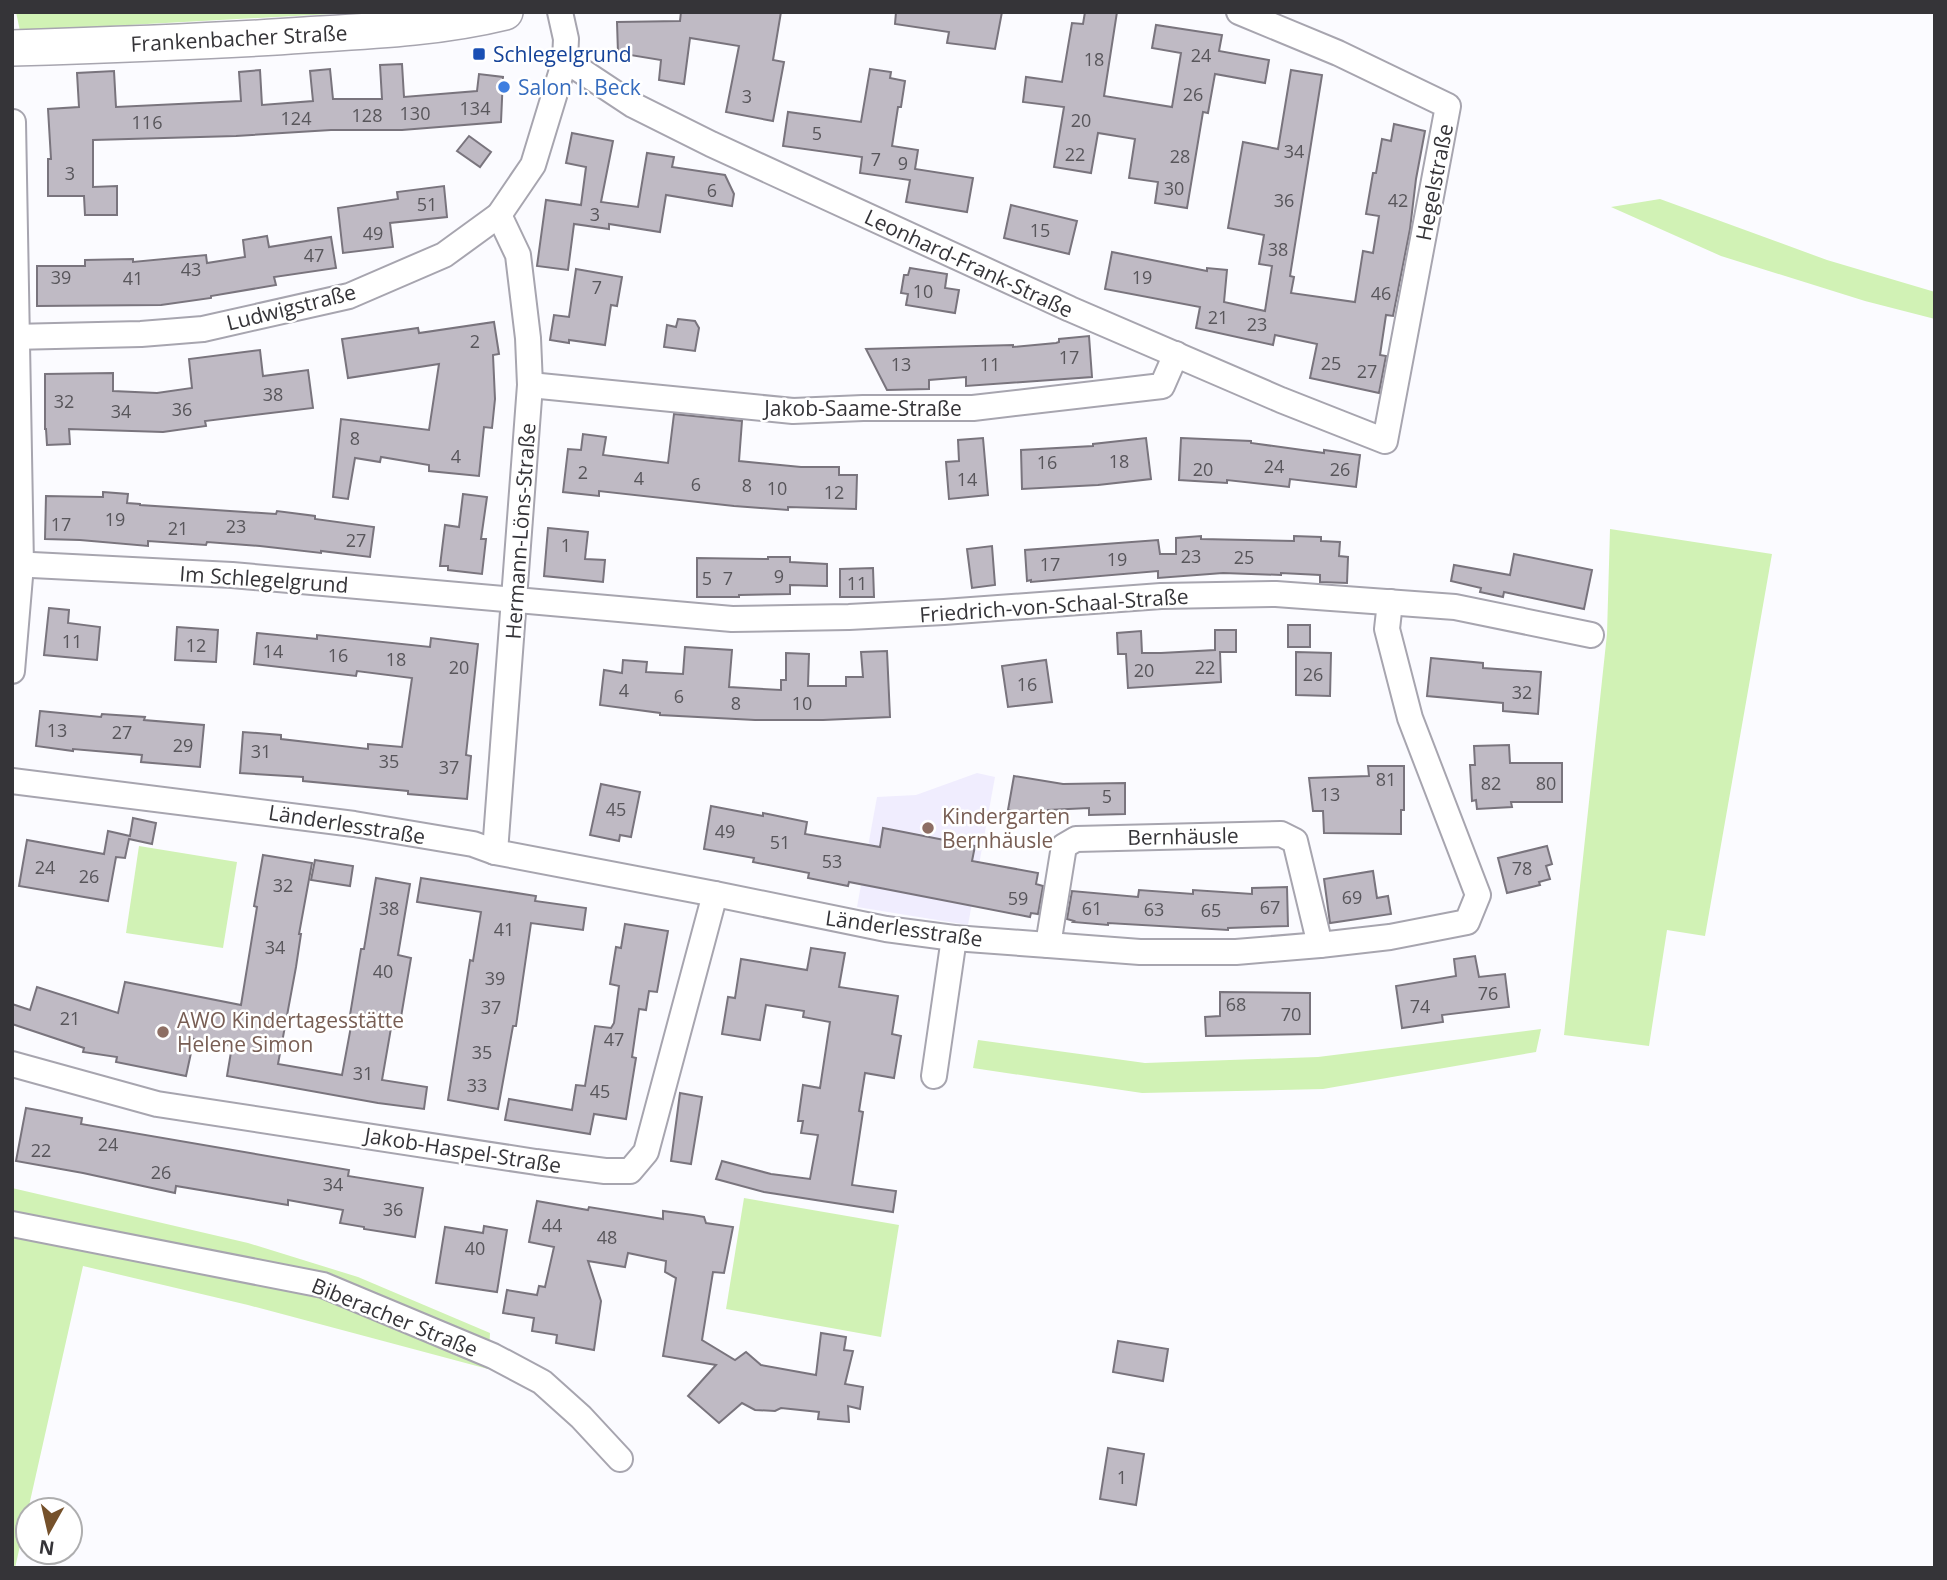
<svg xmlns="http://www.w3.org/2000/svg" width="1947" height="1580" font-family="'Open Sans',sans-serif">
  <style>
    .built { fill: #f0edfe }
    .green { fill: #d1f2b5 }
    .building { fill: #bfbac4; stroke: #79747d; stroke-width: 2 }
    .lines { fill: none; stroke-linecap: round; stroke-linejoin: round }
    .street-casing { stroke: #a7a5af; stroke-width: 28 }
    .secondary-casing { stroke: #a7a5af; stroke-width: 38 }
    .street { stroke: #fff; stroke-width: 24 }
    .secondary { stroke: #fff; stroke-width: 35 }
    .transit-dot { fill: #1a4fb4; stroke: #fff; stroke-width: 2.5 }
    .shop-dot { fill: #3f7fe0; stroke: #fff; stroke-width: 2.5 }
    .education-dot { fill: #8d6e63; stroke: #fff; stroke-width: 2.5 }
    .labels { text-anchor: middle; dominant-baseline: central; stroke-width: 5; stroke-linejoin: round; paint-order: stroke }
    .number-label { font-size: 18px; fill: #58565b }
    .street-label { font-size: 21px; fill: #353438; stroke: #fff }
    .transit-label { font-size: 21px; fill: #164399; stroke: #fff; text-anchor: start }
    .shop-label { font-size: 21px; fill: #366cbe; stroke: #fff; text-anchor: start }
    .education-label { font-size: 21px; fill: #785e54; stroke: #fff; text-anchor: start }
  </style>
  <rect width="100%" height="100%" fill="#fbfbff"/>
  <!-- built -->
  <polygon class="built" points="977,773 995,777 968,925 857,907 877,797 916,795"/>
  <!-- green -->
  <g class="green">
    <polygon points="16,12 367,12 20,31"/>
    <polygon points="1660,199 1827,260 1935,292 1935,319 1865,301 1721,256 1611,207"/>
    <polygon points="1610,529 1772,554 1705,936 1667,930 1649,1046 1564,1035 1607,634"/>
    <polygon points="139,846 237,862 223,948 126,933"/>
    <polygon points="1541,1029 1536,1052 1323,1089 1142,1093 973,1068 978,1040 1145,1063 1318,1057"/>
    <polygon points="12,1188 248,1243 358,1277 490,1333 488,1369 248,1305 83,1266 15,1568 12,1568"/>
    <polygon points="744,1198 899,1225 881,1337 726,1309"/>
  </g>
  <!-- building -->
  <g class="building">
    <polygon points="681,12 781,12 773,60 784,62 773,121 726,112 739,46 690,38 684,84 659,80 661,60 618,53 617,22 680,21"/>
    <polygon points="896,12 1002,12 995,49 947,43 949,32 895,24"/>
    <polygon points="1085,12 1117,12 1104,96 1172,107 1181,53 1152,48 1156,25 1222,35 1219,51 1269,60 1265,83 1215,74 1208,113 1203,112 1187,208 1155,203 1158,182 1129,178 1135,139 1098,133 1091,173 1054,167 1064,107 1023,102 1026,77 1062,82 1072,23 1083,24"/>
    <polygon points="402,64 404,97 477,91 479,74 503,77 501,122 402,130 331,130 236,136 93,140 93,187 117,186 117,215 85,215 84,196 48,196 48,159 51,159 48,109 79,107 77,73 114,71 116,107 241,101 239,72 260,70 262,105 313,101 310,71 330,69 333,99 382,99 380,65"/>
    <polygon points="870,69 891,72 890,78 905,81 901,107 898,107 892,146 918,150 915,169 973,178 967,212 906,202 910,180 860,173 862,157 783,146 788,112 861,122"/>
    <polygon points="1291,70 1322,75 1290,276 1294,277 1291,293 1355,302 1363,251 1373,253 1379,216 1366,214 1373,173 1376,173 1382,139 1391,141 1394,124 1425,131 1416,179 1410,229 1393,316 1386,315 1380,355 1386,356 1379,393 1310,378 1317,344 1275,335 1273,345 1196,328 1200,307 1105,289 1112,252 1207,271 1207,268 1227,270 1224,302 1265,311 1272,266 1259,264 1264,235 1228,228 1243,142 1278,149"/>
    <polygon points="572,133 613,141 601,202 638,207 647,153 674,157 672,167 725,175 734,194 732,206 666,195 660,232 609,224 609,229 574,224 568,270 537,266 546,200 581,205 586,167 566,163"/>
    <polygon points="469,136 491,152 480,167 457,151"/>
    <polygon points="444,186 447,217 390,223 393,247 343,253 338,208 398,199 397,192"/>
    <polygon points="1011,205 1077,221 1069,254 1004,238"/>
    <polygon points="267,236 269,247 331,237 336,268 274,277 276,285 211,296 211,298 161,305 37,306 37,266 85,266 85,260 133,259 133,262 206,255 207,263 245,257 243,240"/>
    <polygon points="910,268 947,274 945,288 959,290 955,313 906,305 908,294 901,293 904,275 908,275"/>
    <polygon points="576,269 622,277 617,306 611,305 605,345 569,340 569,343 550,340 554,315 569,317"/>
    <polygon points="678,319 695,321 699,328 695,351 664,347 667,325 676,327"/>
    <polygon points="494,322 499,354 493,355 495,399 492,428 484,427 479,476 429,471 429,465 381,457 380,462 355,458 348,499 333,497 341,419 429,430 439,364 348,378 342,339 418,328 419,333"/>
    <polygon points="1089,336 1092,377 966,386 966,377 929,380 929,389 887,390 866,349 1013,345 1013,347 1056,343 1059,342 1059,339"/>
    <polygon points="260,350 263,376 308,370 313,408 205,421 206,426 163,432 69,429 70,444 47,445 46,429 45,429 45,374 113,373 113,391 157,393 192,388 189,359"/>
    <polygon points="674,414 742,421 739,461 801,467 839,467 839,475 857,475 856,509 788,507 788,510 734,506 599,491 599,496 563,492 568,449 581,450 583,434 606,437 603,455 668,463"/>
    <polygon points="983,438 988,495 949,499 946,462 959,461 958,440"/>
    <polygon points="1146,438 1151,479 1098,485 1022,489 1021,450 1093,446 1093,444"/>
    <polygon points="1181,438 1251,441 1251,443 1324,453 1324,450 1360,455 1356,487 1290,479 1289,487 1227,480 1227,483 1179,480"/>
    <polygon points="103,492 128,494 127,503 140,504 140,505 276,514 277,511 315,516 315,519 374,527 370,557 321,551 321,553 260,546 207,542 206,545 148,541 148,546 80,540 45,539 46,496 103,497"/>
    <polygon points="463,494 487,497 481,539 486,539 482,574 448,570 448,566 440,566 445,525 459,527"/>
    <polygon points="548,528 588,532 585,559 605,560 603,582 544,576"/>
    <polygon points="1201,536 1201,539 1294,541 1294,536 1321,537 1321,541 1340,542 1339,556 1348,557 1347,583 1320,582 1320,575 1281,573 1281,575 1223,573 1158,578 1158,571 1031,582 1031,580 1027,581 1025,550 1158,540 1160,554 1176,554 1176,538"/>
    <polygon points="992,546 995,585 972,588 967,549"/>
    <polygon points="1514,554 1592,570 1584,609 1504,592 1503,597 1480,592 1481,588 1451,581 1454,565 1510,575"/>
    <polygon points="768,557 790,557 790,562 827,564 827,586 790,585 790,594 739,595 739,597 697,597 697,558 768,559"/>
    <polygon points="873,568 874,597 840,597 840,569"/>
    <polygon points="49,608 69,610 68,623 100,627 97,660 44,655"/>
    <rect x="1288" y="625" width="22" height="22"/>
    <polygon points="177,627 218,630 216,662 175,660"/>
    <polygon points="1215,630 1236,630 1236,652 1220,652 1221,682 1128,688 1126,654 1118,654 1117,633 1141,631 1142,653 1161,653 1215,650"/>
    <polygon points="257,633 317,639 317,635 430,647 431,638 478,644 466,755 471,756 467,799 408,794 408,791 303,781 303,777 240,773 243,732 281,735 281,739 368,749 368,744 402,747 412,678 357,671 356,676 254,664"/>
    <polygon points="685,647 732,650 729,687 781,690 781,680 786,680 786,653 809,654 808,686 846,686 846,677 863,677 861,652 887,651 890,717 823,720 755,720 660,715 660,713 600,705 604,670 622,673 623,660 647,662 646,672 683,674"/>
    <polygon points="1296,652 1331,653 1330,696 1296,695"/>
    <polygon points="1431,658 1483,663 1483,668 1541,672 1538,714 1503,711 1503,703 1427,696"/>
    <polygon points="1046,660 1052,702 1008,707 1002,666"/>
    <polygon points="40,711 101,717 102,714 145,717 144,720 204,725 200,767 141,762 142,755 73,749 73,751 36,746"/>
    <polygon points="1509,745 1510,763 1562,763 1562,802 1511,802 1512,807 1477,809 1476,800 1472,801 1470,765 1475,765 1474,746"/>
    <polygon points="1368,766 1404,766 1404,810 1401,810 1401,834 1324,833 1323,811 1313,811 1309,778 1369,776"/>
    <polygon points="1014,776 1063,784 1125,783 1125,814 1089,815 1089,808 1048,810 1047,816 1008,810"/>
    <polygon points="601,784 640,792 631,837 620,835 619,841 590,835"/>
    <polygon points="711,806 763,816 763,813 807,822 805,834 880,847 883,828 975,846 972,861 1038,873 1036,884 1043,886 1038,914 1031,913 1030,917 849,882 848,886 808,878 809,873 753,862 754,858 704,849"/>
    <polygon points="133,818 156,823 152,844 129,839 125,858 116,857 108,901 19,886 27,840 104,854 108,831 130,836"/>
    <polygon points="1547,846 1552,864 1546,866 1550,879 1539,882 1540,885 1507,893 1498,858"/>
    <polygon points="263,855 312,863 299,934 301,934 296,967 278,1064 342,1075 352,1021 349,1021 361,949 364,949 376,878 410,884 398,955 411,958 399,1029 391,1028 382,1080 427,1087 424,1109 378,1103 227,1076 232,1046 194,1039 186,1076 116,1062 117,1057 83,1052 84,1048 12,1024 12,1004 30,1010 37,987 118,1013 125,982 241,1005 257,907 254,906"/>
    <polygon points="315,860 353,866 350,886 311,880"/>
    <polygon points="1373,871 1377,898 1388,896 1391,914 1330,923 1324,879"/>
    <polygon points="421,878 536,896 535,901 586,908 583,930 531,923 516,1026 513,1026 498,1109 448,1100 470,960 473,961 481,912 417,902"/>
    <polygon points="1287,887 1288,926 1228,928 1228,930 1108,923 1108,925 1073,922 1074,921 1067,919 1072,891 1138,897 1139,890 1193,894 1193,890 1252,894 1252,888"/>
    <polygon points="625,924 668,931 657,992 649,991 646,1010 639,1009 632,1057 636,1058 626,1119 594,1114 590,1134 505,1120 509,1099 572,1110 576,1085 585,1086 595,1026 611,1028 614,1023 619,986 610,984 616,947 621,948"/>
    <polygon points="811,948 845,953 839,987 898,996 892,1034 901,1036 894,1078 865,1073 859,1111 863,1112 852,1185 896,1191 893,1212 764,1192 716,1179 722,1161 771,1174 810,1179 818,1135 801,1133 803,1121 798,1121 803,1085 820,1088 830,1022 803,1017 804,1011 766,1005 760,1040 722,1034 728,997 735,998 741,959 807,970"/>
    <polygon points="1475,956 1479,977 1505,974 1509,1007 1442,1015 1443,1022 1402,1028 1396,986 1456,976 1454,959"/>
    <polygon points="1220,992 1310,993 1310,1034 1206,1036 1205,1017 1220,1016"/>
    <polygon points="680,1093 702,1097 691,1164 671,1161"/>
    <polygon points="26,1108 82,1118 81,1124 349,1170 348,1176 423,1188 415,1237 364,1229 364,1227 340,1223 343,1210 288,1200 288,1205 176,1186 175,1193 83,1173 16,1161"/>
    <polygon points="537,1201 588,1210 589,1207 663,1219 663,1211 693,1215 704,1217 706,1223 733,1227 724,1273 713,1272 702,1340 735,1360 746,1352 761,1365 816,1375 821,1333 846,1337 844,1350 853,1351 845,1384 863,1387 860,1409 848,1406 849,1422 818,1419 819,1412 781,1408 775,1411 755,1410 742,1403 719,1423 688,1396 716,1365 663,1356 676,1278 665,1272 666,1261 628,1253 625,1267 588,1261 601,1301 594,1350 556,1343 557,1335 532,1331 534,1318 503,1313 507,1290 537,1295 539,1286 545,1287 554,1247 529,1242"/>
    <polygon points="484,1226 507,1230 497,1292 436,1283 445,1227 483,1233"/>
    <polygon points="1118,1341 1168,1349 1163,1381 1113,1372"/>
    <polygon points="1108,1448 1144,1454 1136,1505 1100,1499"/>
  </g>
  <g class="lines">
    <!-- street casing -->
    <g class="street-casing">
      <g id="street">
        <polyline points="565,60 633,105 711,144 1070,309 1281,400 1385,441 1448,106 1338,53 1239,12"/>
        <polyline points="12,337 141,334 203,329 349,296 444,255 499,215 533,165 565,60 566,39 560,12"/>
        <polyline points="530,385 793,411 863,408 973,408 1162,386 1176,354"/>
        <polyline points="12,564 232,575 732,619 849,617 944,612 1161,596 1276,594 1455,607 1591,635"/>
        <polyline points="12,671 21,565 13,122"/>
        <polyline points="12,781 354,824 473,844 495,852 715,894 886,929 954,938 1048,945 1140,952 1236,952 1320,945 1390,937 1467,922 1478,895 1410,718 1387,629 1390,602"/>
        <polyline points="495,852 530,385 528,338 518,255 499,215"/>
        <polyline points="1048,945 1064,846 1076,839 1281,834 1295,841 1320,945"/>
        <polyline points="12,1064 157,1104 536,1162 605,1171 630,1171 646,1152 715,894"/>
        <polyline points="934,1076 954,938"/>
        <polyline points="12,1224 323,1285 493,1356 542,1382 581,1417 620,1459"/>
      </g>
    </g>
    <!-- secondary casing -->
    <g class="secondary-casing">
      <path id="secondary" d="M12,48C110,45 207,42 305,35C371,31 440,28 505,12"/>
    </g>
    <!-- street -->
    <use href="#street" class="street"/>
    <!-- secondary -->
    <use href="#secondary" class="secondary"/>
  </g>
  <!-- markers -->
  <rect class="transit-dot" x="472" y="47" width="14" height="14" rx="3.5"/>
  <circle class="shop-dot" cx="504" cy="87" r="7"/>
  <g class="education-dot">
    <circle cx="928" cy="828" r="7"/>
    <circle cx="163" cy="1032" r="7"/>
  </g>
  <g class="labels">
    <!-- number labels -->
    <g class="number-label">
      <text x="1201" y="55">24</text>
      <text x="1094" y="59">18</text>
      <text x="1193" y="94">26</text>
      <text x="747" y="96">3</text>
      <text x="475" y="108">134</text>
      <text x="415" y="113">130</text>
      <text x="367" y="115">128</text>
      <text x="296" y="118">124</text>
      <text x="1081" y="120">20</text>
      <text x="147" y="122">116</text>
      <text x="817" y="133">5</text>
      <text x="1294" y="151">34</text>
      <text x="1075" y="154">22</text>
      <text x="1180" y="156">28</text>
      <text x="876" y="159">7</text>
      <text x="903" y="163">9</text>
      <text x="70" y="173">3</text>
      <text x="1174" y="188">30</text>
      <text x="712" y="190">6</text>
      <text x="1284" y="200">36</text>
      <text x="1398" y="200">42</text>
      <text x="427" y="204">51</text>
      <text x="595" y="214">3</text>
      <text x="1040" y="230">15</text>
      <text x="373" y="233">49</text>
      <text x="1278" y="249">38</text>
      <text x="314" y="255">47</text>
      <text x="191" y="269">43</text>
      <text x="61" y="277">39</text>
      <text x="1142" y="277">19</text>
      <text x="133" y="278">41</text>
      <text x="597" y="287">7</text>
      <text x="923" y="291">10</text>
      <text x="1381" y="293">46</text>
      <text x="1218" y="317">21</text>
      <text x="1257" y="324">23</text>
      <text x="475" y="341">2</text>
      <text x="1069" y="357">17</text>
      <text x="1331" y="363">25</text>
      <text x="901" y="364">13</text>
      <text x="990" y="364">11</text>
      <text x="1367" y="371">27</text>
      <text x="273" y="394">38</text>
      <text x="64" y="401">32</text>
      <text x="182" y="409">36</text>
      <text x="121" y="411">34</text>
      <text x="355" y="438">8</text>
      <text x="456" y="456">4</text>
      <text x="1119" y="461">18</text>
      <text x="1047" y="462">16</text>
      <text x="1274" y="466">24</text>
      <text x="1203" y="469">20</text>
      <text x="1340" y="469">26</text>
      <text x="583" y="472">2</text>
      <text x="639" y="478">4</text>
      <text x="967" y="479">14</text>
      <text x="696" y="484">6</text>
      <text x="747" y="485">8</text>
      <text x="777" y="488">10</text>
      <text x="834" y="492">12</text>
      <text x="115" y="519">19</text>
      <text x="61" y="524">17</text>
      <text x="236" y="526">23</text>
      <text x="178" y="528">21</text>
      <text x="356" y="540">27</text>
      <text x="566" y="545">1</text>
      <text x="1191" y="556">23</text>
      <text x="1244" y="557">25</text>
      <text x="1117" y="559">19</text>
      <text x="1050" y="564">17</text>
      <text x="779" y="576">9</text>
      <text x="707" y="578">5</text>
      <text x="728" y="578">7</text>
      <text x="857" y="583">11</text>
      <text x="72" y="641">11</text>
      <text x="196" y="645">12</text>
      <text x="273" y="651">14</text>
      <text x="338" y="655">16</text>
      <text x="396" y="659">18</text>
      <text x="459" y="667">20</text>
      <text x="1205" y="667">22</text>
      <text x="1144" y="670">20</text>
      <text x="1313" y="674">26</text>
      <text x="1027" y="684">16</text>
      <text x="624" y="690">4</text>
      <text x="1522" y="692">32</text>
      <text x="679" y="696">6</text>
      <text x="736" y="703">8</text>
      <text x="802" y="703">10</text>
      <text x="57" y="730">13</text>
      <text x="122" y="732">27</text>
      <text x="183" y="745">29</text>
      <text x="261" y="751">31</text>
      <text x="389" y="761">35</text>
      <text x="449" y="767">37</text>
      <text x="1386" y="779">81</text>
      <text x="1491" y="783">82</text>
      <text x="1546" y="783">80</text>
      <text x="1330" y="794">13</text>
      <text x="1107" y="796">5</text>
      <text x="616" y="809">45</text>
      <text x="725" y="831">49</text>
      <text x="780" y="842">51</text>
      <text x="832" y="861">53</text>
      <text x="45" y="867">24</text>
      <text x="1522" y="868">78</text>
      <text x="89" y="876">26</text>
      <text x="283" y="885">32</text>
      <text x="1352" y="897">69</text>
      <text x="1018" y="898">59</text>
      <text x="1270" y="907">67</text>
      <text x="389" y="908">38</text>
      <text x="1092" y="908">61</text>
      <text x="1154" y="909">63</text>
      <text x="1211" y="910">65</text>
      <text x="504" y="929">41</text>
      <text x="275" y="947">34</text>
      <text x="383" y="971">40</text>
      <text x="495" y="978">39</text>
      <text x="1488" y="993">76</text>
      <text x="1236" y="1004">68</text>
      <text x="1420" y="1006">74</text>
      <text x="491" y="1007">37</text>
      <text x="1291" y="1014">70</text>
      <text x="70" y="1018">21</text>
      <text x="614" y="1039">47</text>
      <text x="482" y="1052">35</text>
      <text x="363" y="1073">31</text>
      <text x="477" y="1085">33</text>
      <text x="600" y="1091">45</text>
      <text x="108" y="1144">24</text>
      <text x="41" y="1150">22</text>
      <text x="161" y="1172">26</text>
      <text x="333" y="1184">34</text>
      <text x="393" y="1209">36</text>
      <text x="552" y="1225">44</text>
      <text x="607" y="1237">48</text>
      <text x="475" y="1248">40</text>
      <text x="1122" y="1477">1</text>
    </g>
    <!-- street labels -->
    <g class="street-label">
      <text transform="translate(239 38) rotate(-3)">Frankenbacher Straße</text>
      <text transform="translate(1434 182) rotate(-79)">Hegelstraße</text>
      <text transform="translate(969 263) rotate(25)">Leonhard-Frank-Straße</text>
      <text transform="translate(291 307) rotate(-14)">Ludwigstraße</text>
      <text x="863" y="408">Jakob-Saame-Straße</text>
      <text transform="translate(520 531) rotate(-86)">Hermann-Löns-Straße</text>
      <text transform="translate(264 579) rotate(4)">Im Schlegelgrund</text>
      <text transform="translate(1054 605) rotate(-4)">Friedrich-von-Schaal-Straße</text>
      <text transform="translate(347 824) rotate(9)">Länderlesstraße</text>
      <text transform="translate(1183 836) rotate(-1)">Bernhäusle</text>
      <text transform="translate(904 928) rotate(8)">Länderlesstraße</text>
      <text transform="translate(463 1150) rotate(9)">Jakob-Haspel-Straße</text>
      <text transform="translate(395 1317) rotate(22)">Biberacher Straße</text>
    </g>
    <!-- transit labels -->
    <g class="transit-label">
      <text x="493" y="54">Schlegelgrund</text>
    </g>
    <!-- shop labels -->
    <g class="shop-label">
      <text x="518" y="87">Salon I. Beck</text>
    </g>
    <!-- education labels -->
    <g class="education-label">
      <text x="942" y="816">Kindergarten<tspan x="942" dy="24">Bernhäusle</tspan></text>
      <text x="177" y="1020">AWO Kindertagesstätte<tspan x="177" dy="24">Helene Simon</tspan></text>
    </g>
  </g>
  <!-- border -->
  <rect width="1947" height="1580" fill="none" stroke="#353438" stroke-width="28"/>
  <!-- north arrow -->
  <g transform="translate(49 1531) rotate(188)"><circle r="33" fill="#ffffff" stroke="#aeaeaf" stroke-width="2"/>
  <path d="M0-5L12 26L0 18L-12 26Z" fill="#75512b"/>
  <text y="-10" font-size="19" font-weight="bold" text-anchor="middle" fill="#353438">N</text>
  </g>
</svg>
